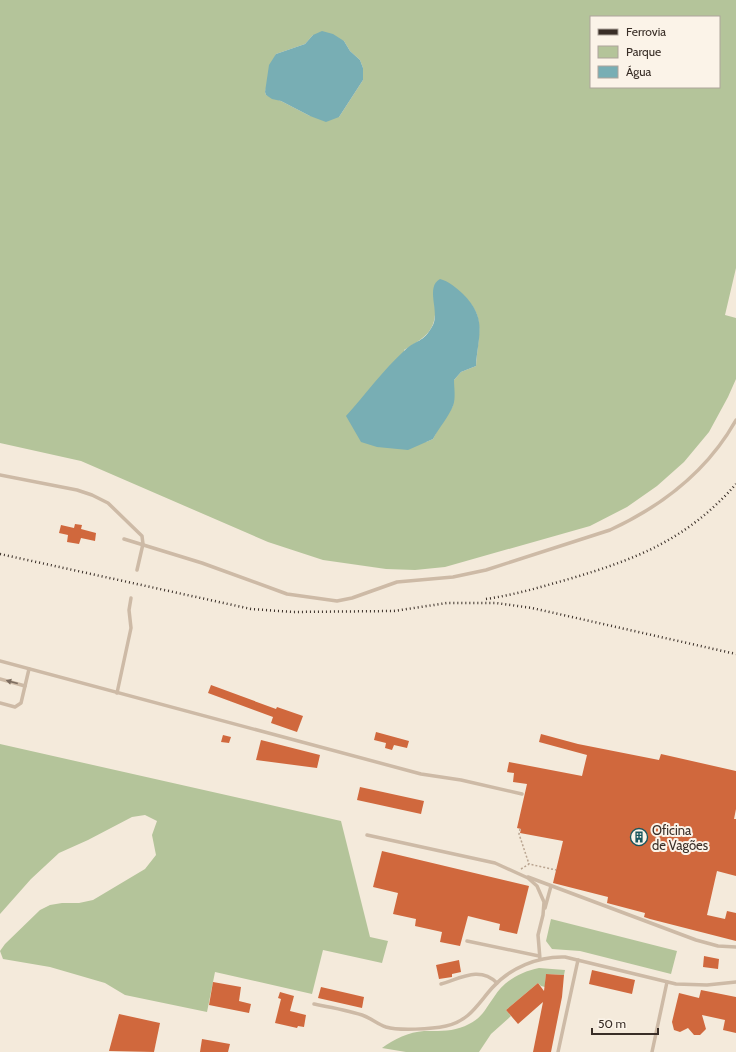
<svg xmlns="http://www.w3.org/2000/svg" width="736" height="1052" font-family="Cabin,sans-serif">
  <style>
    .green { fill: #b4c49a; fill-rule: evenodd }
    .water { fill: #78aeb4 }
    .building { fill: #d0683d }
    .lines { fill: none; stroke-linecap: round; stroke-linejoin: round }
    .path { stroke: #b9a490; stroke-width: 1.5; stroke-dasharray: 2 2; stroke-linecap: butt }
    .service { stroke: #cdbaa6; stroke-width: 3.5 }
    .rail { stroke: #392e27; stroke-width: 2.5; stroke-dasharray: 1 3; stroke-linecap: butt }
    .oneway { fill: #7c6d60 }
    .labels { text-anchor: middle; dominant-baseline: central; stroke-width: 4; stroke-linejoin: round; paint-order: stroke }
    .poi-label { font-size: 13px; fill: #392e27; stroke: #fbf3e8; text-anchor: start }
  </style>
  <rect width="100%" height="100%" fill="#f4eadb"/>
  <!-- green -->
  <g class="green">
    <path d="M0,0H736V268L725,315L736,318V379L728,397L709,432L684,462L657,486L627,507L590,526L445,567L415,570L386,569L323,560L268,542L81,461L0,443ZM591,17H719V87H591ZM313,35L344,41L350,51L360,60L363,68V80L339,117L310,116L281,101L266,95L265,92L276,54L305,44ZM452,286C488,314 479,325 476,366L461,372L454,380L453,406L440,425L433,439L426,442L404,350C427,337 439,328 434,300Z"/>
    <polygon points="0,744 341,821 370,937 388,941 382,963 323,950 312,994 215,972 207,1012 125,995 105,983 50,967 3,959 0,951 5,944 40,910 50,905 62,903 79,903 93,900 145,869 156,855 152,835 157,821 145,815 132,817 88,840 59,853 31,879 0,914"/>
    <polygon points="551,919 677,951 671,974 580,951 552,949 546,941"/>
    <path d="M539,968L565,970L564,975L546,974L545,987L541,986L538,983L506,1010L511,1016L491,1034L479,1052H406L382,1048C394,1039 409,1032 424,1031C440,1031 454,1032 469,1024C482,1018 486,1008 494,997C504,981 520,972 539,968Z"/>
  </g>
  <!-- water -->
  <g class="water">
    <polygon points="322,31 333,34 344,41 350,51 360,60 363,68 363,80 339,117 326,122 310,116 281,101 272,99 266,95 265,92 269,65 276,54 305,44 313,35"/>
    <path d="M440,279C448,281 457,288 463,294C488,319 478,335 476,366L461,372L454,380C454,388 456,398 453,406C449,416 439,428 433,439L408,450L377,447L361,442L346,416C365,395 383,370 404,351C416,339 423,344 433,325C440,312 425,287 440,279Z"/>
  </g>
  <!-- building -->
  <g class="building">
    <polygon points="75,524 82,525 81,529 96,533 95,541 81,538 79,544 67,542 68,535 59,533 61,525 74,528"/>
    <polygon points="211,685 276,709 277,707 303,716 297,732 271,723 273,717 208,693"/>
    <polygon points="376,732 409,741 407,748 394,745 392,750 385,748 386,743 374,740"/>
    <polygon points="541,734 578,744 659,760 661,754 736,771 736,809 734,819 736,819 736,876 717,871 707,915 725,919 727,911 736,913 736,941 650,919 644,917 645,913 607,903 608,897 553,883 563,841 520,833 521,829 517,828 527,784 513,782 514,773 507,772 509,762 582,776 587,755 539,742"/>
    <polygon points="223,735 231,737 229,743 221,742"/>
    <polygon points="261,740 320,755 317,768 256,760"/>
    <polygon points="360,787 424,801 421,814 357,800"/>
    <polygon points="382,851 529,886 517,934 499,930 500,924 468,916 460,946 440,942 442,932 415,926 416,919 393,914 398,893 373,887"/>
    <polygon points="704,956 719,959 718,969 703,967"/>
    <polygon points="459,960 461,972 452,974 452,977 439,979 436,965"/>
    <polygon points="592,970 635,980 632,994 589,984"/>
    <polygon points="546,974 564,975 562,997 551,1052 533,1052 543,1002 518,1024 506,1010 538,983 544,991"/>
    <polygon points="213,982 241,987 239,1001 251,1004 249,1013 209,1005"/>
    <polygon points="321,987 364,997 362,1008 318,998"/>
    <polygon points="701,990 736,997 736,1033 723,1030 725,1020 702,1015 706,1029 700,1035 694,1035 688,1028 680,1032 674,1030 672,1022 679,993 699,998"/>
    <polygon points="280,992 294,996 290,1011 306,1015 304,1027 298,1026 297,1028 275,1023 281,999 278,998"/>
    <polygon points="119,1014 160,1023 154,1052 109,1051"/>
    <polygon points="202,1039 230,1044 228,1052 200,1052"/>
  </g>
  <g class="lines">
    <!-- path -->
    <g class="path">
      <polyline points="520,829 519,834 529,864"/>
      <polyline points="521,869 529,864 556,870"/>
    </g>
    <!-- service -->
    <g class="service">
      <polyline points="0,475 77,490 92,495 108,503 142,536 143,544 137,570"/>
      <path d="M124,539L202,563L287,594L337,601L352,598L397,582L453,577L486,570L610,530C662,506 708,470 736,420"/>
      <polyline points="0,661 421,774 461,780 522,794"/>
      <polyline points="0,679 25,686"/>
      <polyline points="117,693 131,628 129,610 131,598"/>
      <polyline points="0,703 15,707 21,703 29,669"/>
      <polyline points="367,835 495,863 528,878 537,886 544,902 543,915 538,935 540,959"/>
      <polyline points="528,877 696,940 718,946 736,947"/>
      <polyline points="545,908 551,886"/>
      <polyline points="467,941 539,956"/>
      <path d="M441,984C461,978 480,966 497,983"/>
      <path d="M314,1004C330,1007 347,1010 362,1015C371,1018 377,1024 386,1027C399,1031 432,1029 446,1026C469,1021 477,1005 492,988C510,968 538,956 565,957L676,984L707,985L736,982"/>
      <polyline points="558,1052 578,960"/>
      <polyline points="652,1052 667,982"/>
    </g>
    <!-- rail -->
    <g class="rail">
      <polyline points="0,554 251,609 293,612 394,611 447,603 496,603 532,608 736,654"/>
      <path d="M486,599C514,595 541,587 569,579C637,559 688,539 736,484"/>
    </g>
  </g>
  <!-- one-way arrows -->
  <defs><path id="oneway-solid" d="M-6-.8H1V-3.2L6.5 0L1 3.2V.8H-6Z"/></defs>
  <use class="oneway" href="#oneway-solid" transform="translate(12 682) rotate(-165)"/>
  <!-- icons -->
  <defs>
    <g id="building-ring" transform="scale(0.9)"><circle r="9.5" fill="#fbf3e8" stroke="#19565e" stroke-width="1.5"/><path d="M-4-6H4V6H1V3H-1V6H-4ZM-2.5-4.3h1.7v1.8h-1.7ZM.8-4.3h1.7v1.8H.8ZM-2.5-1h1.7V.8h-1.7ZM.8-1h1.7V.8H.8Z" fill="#19565e"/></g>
  </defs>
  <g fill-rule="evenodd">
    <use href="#building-ring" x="639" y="837"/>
  </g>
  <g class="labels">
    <!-- poi labels -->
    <g class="poi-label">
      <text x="652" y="830">Oficina<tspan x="652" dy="15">de Vagões</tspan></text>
    </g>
  </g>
  <!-- legend -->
  <rect x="590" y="16" width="130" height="72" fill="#fbf3e8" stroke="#ada49b"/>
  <rect x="598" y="29" width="20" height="6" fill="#392e27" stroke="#ada49b"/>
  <text x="626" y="36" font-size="12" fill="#392e27">Ferrovia</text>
  <rect x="598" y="46" width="20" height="12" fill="#b4c49a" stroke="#ada49b"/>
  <text x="626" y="56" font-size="12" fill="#392e27">Parque</text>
  <rect x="598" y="66" width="20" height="12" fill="#78aeb4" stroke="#ada49b"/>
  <text x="626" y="76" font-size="12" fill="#392e27">Água</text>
  <!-- scale -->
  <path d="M592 1028v6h66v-6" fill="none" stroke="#392e27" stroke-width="2"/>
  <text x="598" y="1028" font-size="12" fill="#392e27" stroke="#fbf3e8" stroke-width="3" paint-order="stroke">50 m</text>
</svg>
